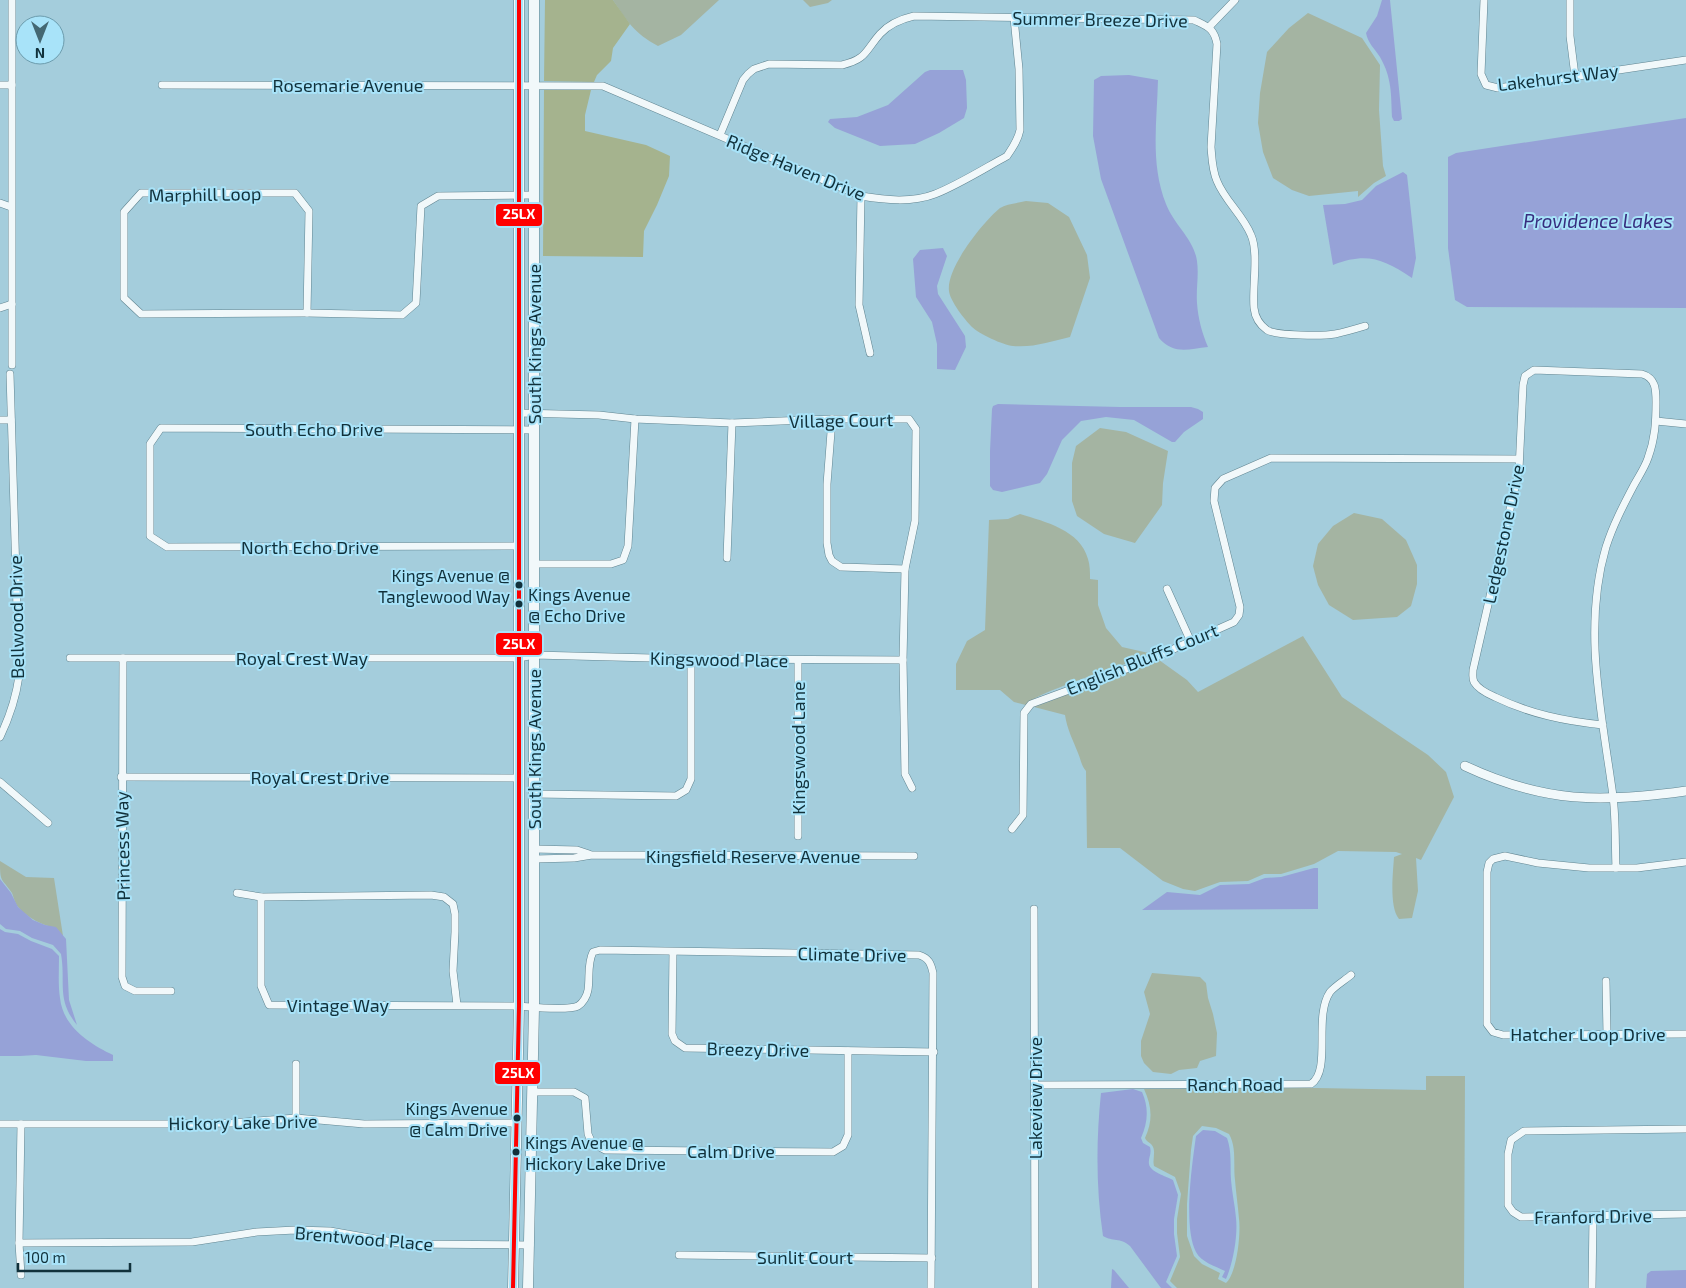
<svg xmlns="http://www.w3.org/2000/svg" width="1686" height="1288" font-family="'Exo 2',sans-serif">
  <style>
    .green { fill: #a4b4a2; fill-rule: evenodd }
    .forest { fill: #a5b38e }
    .water { fill: #96a2d7 }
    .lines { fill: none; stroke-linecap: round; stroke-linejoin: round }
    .minor-casing { stroke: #608490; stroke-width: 8 }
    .tertiary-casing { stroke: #608490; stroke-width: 10 }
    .secondary-casing { stroke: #608490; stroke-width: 11 }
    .minor { stroke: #f1f8fa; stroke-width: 7 }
    .tertiary { stroke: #f1f8fa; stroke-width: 9 }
    .secondary { stroke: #f1f8fa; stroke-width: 10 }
    .bus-1-casing { stroke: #a8e3f9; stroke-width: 8 }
    .bus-1 { stroke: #f00; stroke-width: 4 }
    .bus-dot { fill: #11313b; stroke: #a8e3f9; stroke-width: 2 }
    .labels { text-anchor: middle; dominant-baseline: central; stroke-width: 4; stroke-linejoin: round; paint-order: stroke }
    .bus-label { font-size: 17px; fill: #11313b; stroke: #a8e3f9; text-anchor: end }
    .street-label { font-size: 18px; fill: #11313b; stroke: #a8e3f9 }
    .water-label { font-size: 19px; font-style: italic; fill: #372d7e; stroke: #a8e3f9 }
    .line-badge { stroke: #a8e3f9; stroke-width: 2 }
    .badge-label { font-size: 14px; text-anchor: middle; font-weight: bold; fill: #fff }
  </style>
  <rect width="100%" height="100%" fill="#a4cddc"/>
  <!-- green -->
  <g class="green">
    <path d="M613,0H719L681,35L658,46C634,33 628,22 613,0Z"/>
    <polygon points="803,0 832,0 828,3 810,7"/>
    <polygon points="1308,13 1362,38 1380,65 1379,110 1383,166 1386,176 1374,183 1358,197 1358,191 1309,196 1292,190 1273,178 1263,152 1258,123 1260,93 1267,52 1289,28"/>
    <path d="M1026,201L1048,203L1069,217L1087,255L1090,278L1070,337C1052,341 1033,348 1013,346C1003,345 979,334 972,327C965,320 950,301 949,291C946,268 983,222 1000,208C1006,204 1018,203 1026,201Z"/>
    <polygon points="1100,428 1126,432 1168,451 1163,483 1162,505 1135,543 1104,534 1077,516 1072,501 1072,463 1076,446"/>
    <polygon points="1354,513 1382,519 1406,540 1417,565 1417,584 1411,606 1397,617 1353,620 1329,605 1318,585 1313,566 1318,544 1333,526"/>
    <path d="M1020,514C1046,522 1080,530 1088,559C1090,565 1090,572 1090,579L1098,580V605L1106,628L1122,647L1153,654C1131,663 1035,692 1026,705L1014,702L1000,690H956V664L967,641L985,630L989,520L1008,519Z"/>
    <path d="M1303,636L1342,697L1428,755L1446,772L1454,797L1421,860L1416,858L1418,891L1412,918L1399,919C1389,907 1393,873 1394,857L1402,854L1396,852L1338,851L1314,864L1281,874H1264L1248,881L1220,882L1195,891L1183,889L1163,881L1120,848H1087L1086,771C1081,765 1081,760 1078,753C1073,740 1067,729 1065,715L1034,707L1159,660L1187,680L1198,692Z"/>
    <path d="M0,861L26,877L54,878L63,936L56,928C42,925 29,919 19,908C15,904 14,898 12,893C1,877 0,883 0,861Z"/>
    <polygon points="1152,973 1200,977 1206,983 1208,998 1213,1014 1217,1033 1216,1056 1200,1061 1197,1068 1179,1070 1171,1074 1153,1072 1144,1063 1141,1056 1141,1041 1150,1014 1144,992"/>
    <path d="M1426,1076H1465L1464,1288H1177L1170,1281L1180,1257L1177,1233V1219L1181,1194L1175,1177L1154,1166C1152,1159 1157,1150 1151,1144C1149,1142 1146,1141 1145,1138C1153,1121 1152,1106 1144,1089L1316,1088L1426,1090ZM1202,1126L1216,1128L1229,1134C1237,1148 1233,1165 1235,1180C1236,1193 1238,1206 1239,1219C1241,1233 1237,1273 1226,1283L1218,1279L1220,1273L1202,1264L1194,1256L1187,1236V1204L1191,1150L1193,1136Z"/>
  </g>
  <!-- forest -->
  <g class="forest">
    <polygon points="545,0 613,0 630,24 613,48 611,61 597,75 594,82 544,81"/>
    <polygon points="544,90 591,90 585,115 585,131 646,145 670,156 669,176 657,205 644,231 643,257 543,256"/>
  </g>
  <!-- water -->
  <g class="water">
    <path d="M1382,0H1390L1402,119L1399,121H1394L1392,117C1391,94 1392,78 1380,57C1374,48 1368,43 1366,33L1377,16Z"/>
    <polygon points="930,70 963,70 966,80 967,108 964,118 939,133 915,144 880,146 835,128 828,122 830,119 857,117 888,105 925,72"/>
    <path d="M1129,75L1158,80C1157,122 1150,164 1166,204C1174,225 1194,239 1197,261C1199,275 1196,289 1197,303C1198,318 1202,333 1208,347C1188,349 1174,355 1159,338L1101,179L1093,136L1094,80L1101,76Z"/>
    <polygon points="1686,118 1686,308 1467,307 1455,300 1448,248 1448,157 1456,153"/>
    <path d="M1403,172L1407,175L1416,258L1412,278C1383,259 1367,252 1333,265L1323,205L1345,204L1362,200L1376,186Z"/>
    <polygon points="943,248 947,256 937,286 938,294 965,336 966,347 955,370 937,369 937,344 932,322 916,297 913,259 920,250"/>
    <polygon points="998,404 1120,407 1191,407 1198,409 1203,412 1203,419 1184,432 1175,442 1172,442 1134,420 1106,417 1081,421 1062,440 1047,474 1040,483 1002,492 993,490 990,486 990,451 992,409 993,406"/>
    <polygon points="1314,868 1318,868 1318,909 1142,910 1167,892 1200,895 1220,885 1249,884 1265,878 1281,877"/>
    <path d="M0,879L11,893L18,907L33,920L45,925L56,927L66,939L69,1000L77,1025C56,999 66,983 61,954L53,945L32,938L20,931L6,929L0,924Z"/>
    <path d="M0,929L5,932L18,934L31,941L52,949L59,956C59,970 58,985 60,998C63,1027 90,1044 113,1055V1061H86L36,1055L20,1056H0Z"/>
    <path d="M1133,1089L1142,1092C1149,1108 1148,1122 1141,1138L1143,1143L1150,1147C1152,1154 1148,1158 1149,1164C1150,1172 1166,1176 1173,1180L1178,1195L1174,1219V1234L1177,1256L1166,1282L1172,1288H1161L1130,1246C1120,1237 1113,1242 1103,1236C1096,1189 1096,1141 1101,1093Z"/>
    <path d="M1203,1130L1215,1131L1227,1138C1232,1152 1230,1165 1231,1180C1232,1193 1235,1206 1236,1218C1238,1236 1233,1263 1226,1279L1222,1277L1225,1271C1215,1266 1201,1262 1196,1252C1183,1227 1192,1165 1196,1136Z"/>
    <polygon points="1112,1269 1114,1270 1129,1288 1111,1288"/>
    <polygon points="1686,1270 1686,1288 1646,1288 1647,1274 1651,1271"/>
  </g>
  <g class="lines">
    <!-- minor casing -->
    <g class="minor-casing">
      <g id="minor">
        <polyline points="1484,0 1481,74 1486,85 1498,88 1686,60"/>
        <polyline points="1570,0 1570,36 1575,76"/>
        <polyline points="1209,27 1235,0"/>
        <polyline points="0,85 12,85"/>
        <path d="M162,85L603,86L861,196C885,200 912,203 935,194C958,185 985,168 1007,156C1013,147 1018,140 1020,130L1019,69L1014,18"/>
        <path d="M720,135L743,80L748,74L754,69L769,64L842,65C867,59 865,51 880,34C889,24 901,19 914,16L1194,20C1208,27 1214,28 1217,44L1211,147C1212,158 1212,170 1217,181C1225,201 1243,215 1251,235C1259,253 1252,288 1254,308C1255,317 1260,325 1267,330C1276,336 1324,336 1335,334C1345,332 1355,329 1365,326"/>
        <polygon points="141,193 295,193 309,211 307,313 141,314 124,298 124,212"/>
        <polyline points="861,196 859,305 870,353"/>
        <polyline points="0,203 11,207"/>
        <polyline points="0,308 12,304"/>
        <polyline points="307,313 402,315 416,303 421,206 438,196 534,195"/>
        <polyline points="12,365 12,0"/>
        <polyline points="519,413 599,415 635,419 732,423 832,419 909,419 916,429 915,521 905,569 903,660 905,774 912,788"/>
        <polyline points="832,419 827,484 827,543 829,555 832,561 841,567 905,569"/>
        <polyline points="0,420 11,420"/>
        <polyline points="1656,421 1686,424"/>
        <polyline points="519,546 167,547 150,536 150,444 161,428 534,430"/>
        <polyline points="727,558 732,423"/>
        <polyline points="534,564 611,564 623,560 628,546 635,419"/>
        <polyline points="1167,589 1191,642"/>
        <polyline points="70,658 519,658 534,655 691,659 903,660"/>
        <polyline points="123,658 122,977 125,986 135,991 171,991"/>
        <polyline points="798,660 798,836"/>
        <path d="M1603,725C1565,721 1530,714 1495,697C1488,694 1478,689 1474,682C1472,678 1473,674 1473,670L1519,470L1523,385L1525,376L1534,370L1642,374C1656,378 1656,390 1656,402C1656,422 1655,439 1648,458C1645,467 1639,476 1634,485C1623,506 1613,525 1606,547C1582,629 1602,714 1613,796C1616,820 1615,845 1616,868"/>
        <path d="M0,737C10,716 16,698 19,676L10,374"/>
        <polyline points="121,777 519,778"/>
        <polyline points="0,782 48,823"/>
        <polyline points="534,794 676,796 686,790 691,779 691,659"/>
        <polyline points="1012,829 1023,815 1024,713 1031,704 1140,664 1234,622 1239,615 1240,607 1214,501 1215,488 1223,479 1271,458 1519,459"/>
        <polyline points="534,849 577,850 589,854"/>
        <polyline points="535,859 574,858 592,855 914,856"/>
        <polyline points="1686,862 1637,868 1589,868 1538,863 1505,856 1493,859 1489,863 1487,872 1487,1024 1493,1032 1503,1035 1686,1034"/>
        <polyline points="237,893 261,897 431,895 444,897 453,904 455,914 455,932 453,971 457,1005"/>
        <path d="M261,897V986L269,1005L519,1006C531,1007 567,1011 578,1006C583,1003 587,996 588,990C590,977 587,964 593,952L600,950L919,955C929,958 931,964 933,973L931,1288"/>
        <polyline points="1034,909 1035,1288"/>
        <polyline points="673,952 672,1034 675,1041 685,1048 934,1052"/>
        <polyline points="1606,981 1607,1034"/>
        <polyline points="296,1064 296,1118"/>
        <path d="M1035,1085L1311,1084C1332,1070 1313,1017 1330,992C1335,986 1345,980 1351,975"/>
        <polyline points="533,1092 574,1092 585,1098 588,1134 592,1143 605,1150 833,1152 843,1146 848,1135 848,1051"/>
        <polyline points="0,1124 166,1124 232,1123 296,1118 364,1124 517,1123"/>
        <polyline points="1686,1129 1524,1131 1511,1140 1508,1154 1508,1205 1513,1212 1521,1217 1686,1214"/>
        <polyline points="19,1243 192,1242 257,1232 295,1230 330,1231 404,1244 530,1245"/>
        <polyline points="679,1255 932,1258"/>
        <polyline points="21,1275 19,1243 21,1124"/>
        <polyline points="1592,1288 1593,1216"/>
      </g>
    </g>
    <!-- tertiary casing -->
    <g class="tertiary-casing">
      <path id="tertiary" d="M1465,766C1544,803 1601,803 1686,791"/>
    </g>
    <!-- secondary casing -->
    <g class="secondary-casing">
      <g id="secondary">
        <polyline points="513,1288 519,1006 519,0"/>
        <polyline points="528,1288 534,1008 534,0"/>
      </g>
    </g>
    <!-- minor -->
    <use href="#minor" class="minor"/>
    <!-- tertiary -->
    <use href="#tertiary" class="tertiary"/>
    <!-- secondary -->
    <use href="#secondary" class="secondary"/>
    <!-- bus-1 casing -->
    <g class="bus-1-casing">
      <polyline id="bus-1" points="513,1288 519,1006 519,0"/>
    </g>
    <!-- bus-1 -->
    <use href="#bus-1" class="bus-1"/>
  </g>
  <!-- markers -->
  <g class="bus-dot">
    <circle cx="519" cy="585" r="4.5"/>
    <circle cx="519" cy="604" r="4.5"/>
    <circle cx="517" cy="1118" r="4.5"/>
    <circle cx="516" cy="1152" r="4.5"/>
  </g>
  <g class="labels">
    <!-- bus labels -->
    <g class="bus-label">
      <text x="510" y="575">Kings Avenue @<tspan x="510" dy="21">Tanglewood Way</tspan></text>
      <text x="528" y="594" text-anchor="start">Kings Avenue<tspan x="528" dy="21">@ Echo Drive</tspan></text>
      <text x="508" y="1108">Kings Avenue<tspan x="508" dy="21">@ Calm Drive</tspan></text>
      <text x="525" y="1142" text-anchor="start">Kings Avenue @<tspan x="525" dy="21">Hickory Lake Drive</tspan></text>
    </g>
    <!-- street labels -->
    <g class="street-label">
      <text transform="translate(1100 19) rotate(1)">Summer Breeze Drive</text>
      <text transform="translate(1558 77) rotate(-7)">Lakehurst Way</text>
      <text x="348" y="85">Rosemarie Avenue</text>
      <text transform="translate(796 167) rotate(22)">Ridge Haven Drive</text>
      <text transform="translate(205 194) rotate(-1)">Marphill Loop</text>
      <text transform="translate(534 344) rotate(-90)">South Kings Avenue</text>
      <text transform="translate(841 420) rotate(-1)">Village Court</text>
      <text x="314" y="429">South Echo Drive</text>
      <text transform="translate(1503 534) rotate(-78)">Ledgestone Drive</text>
      <text x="310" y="547">North Echo Drive</text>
      <text transform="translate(16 617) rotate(-91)">Bellwood Drive</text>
      <text x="302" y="658">Royal Crest Way</text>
      <text transform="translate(719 659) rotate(1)">Kingswood Place</text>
      <text transform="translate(1142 659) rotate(-22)">English Bluffs Court</text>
      <text transform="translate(798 748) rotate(-90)">Kingswood Lane</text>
      <text transform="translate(534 749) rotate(-90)">South Kings Avenue</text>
      <text x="320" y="777">Royal Crest Drive</text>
      <text transform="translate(122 846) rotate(-91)">Princess Way</text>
      <text x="753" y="856">Kingsfield Reserve Avenue</text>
      <text transform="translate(852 954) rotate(1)">Climate Drive</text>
      <text x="338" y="1005">Vintage Way</text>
      <text x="1588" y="1034">Hatcher Loop Drive</text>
      <text transform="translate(758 1049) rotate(1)">Breezy Drive</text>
      <text x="1235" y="1084">Ranch Road</text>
      <text transform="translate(1035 1098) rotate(-90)">Lakeview Drive</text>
      <text transform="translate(243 1122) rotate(-1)">Hickory Lake Drive</text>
      <text x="731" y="1151">Calm Drive</text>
      <text transform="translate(1593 1216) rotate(-1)">Franford Drive</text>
      <text transform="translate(364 1238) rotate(5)">Brentwood Place</text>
      <text x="805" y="1257">Sunlit Court</text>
    </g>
    <!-- water labels -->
    <g class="water-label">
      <text x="1598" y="220">Providence Lakes</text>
    </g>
  </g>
  <g class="line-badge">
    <rect x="495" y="203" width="48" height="24" rx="5" fill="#f00"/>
    <rect x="495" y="632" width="48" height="24" rx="5" fill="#f00"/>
    <rect x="494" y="1061" width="47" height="24" rx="5" fill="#f00"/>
  </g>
  <g class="badge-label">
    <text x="519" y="219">25LX</text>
    <text x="519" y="649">25LX</text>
    <text x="518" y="1078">25LX</text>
  </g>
  <!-- north arrow -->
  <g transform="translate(40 40) rotate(180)"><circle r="24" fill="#a8e3f9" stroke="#6c9cad"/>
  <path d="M0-4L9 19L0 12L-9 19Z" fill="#446873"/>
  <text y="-8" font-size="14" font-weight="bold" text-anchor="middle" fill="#11313b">N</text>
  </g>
  <!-- scale -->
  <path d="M18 1263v8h112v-8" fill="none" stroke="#11313b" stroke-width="2.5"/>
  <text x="25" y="1263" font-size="15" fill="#11313b" stroke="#a8e3f9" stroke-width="4" paint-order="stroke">100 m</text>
</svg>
